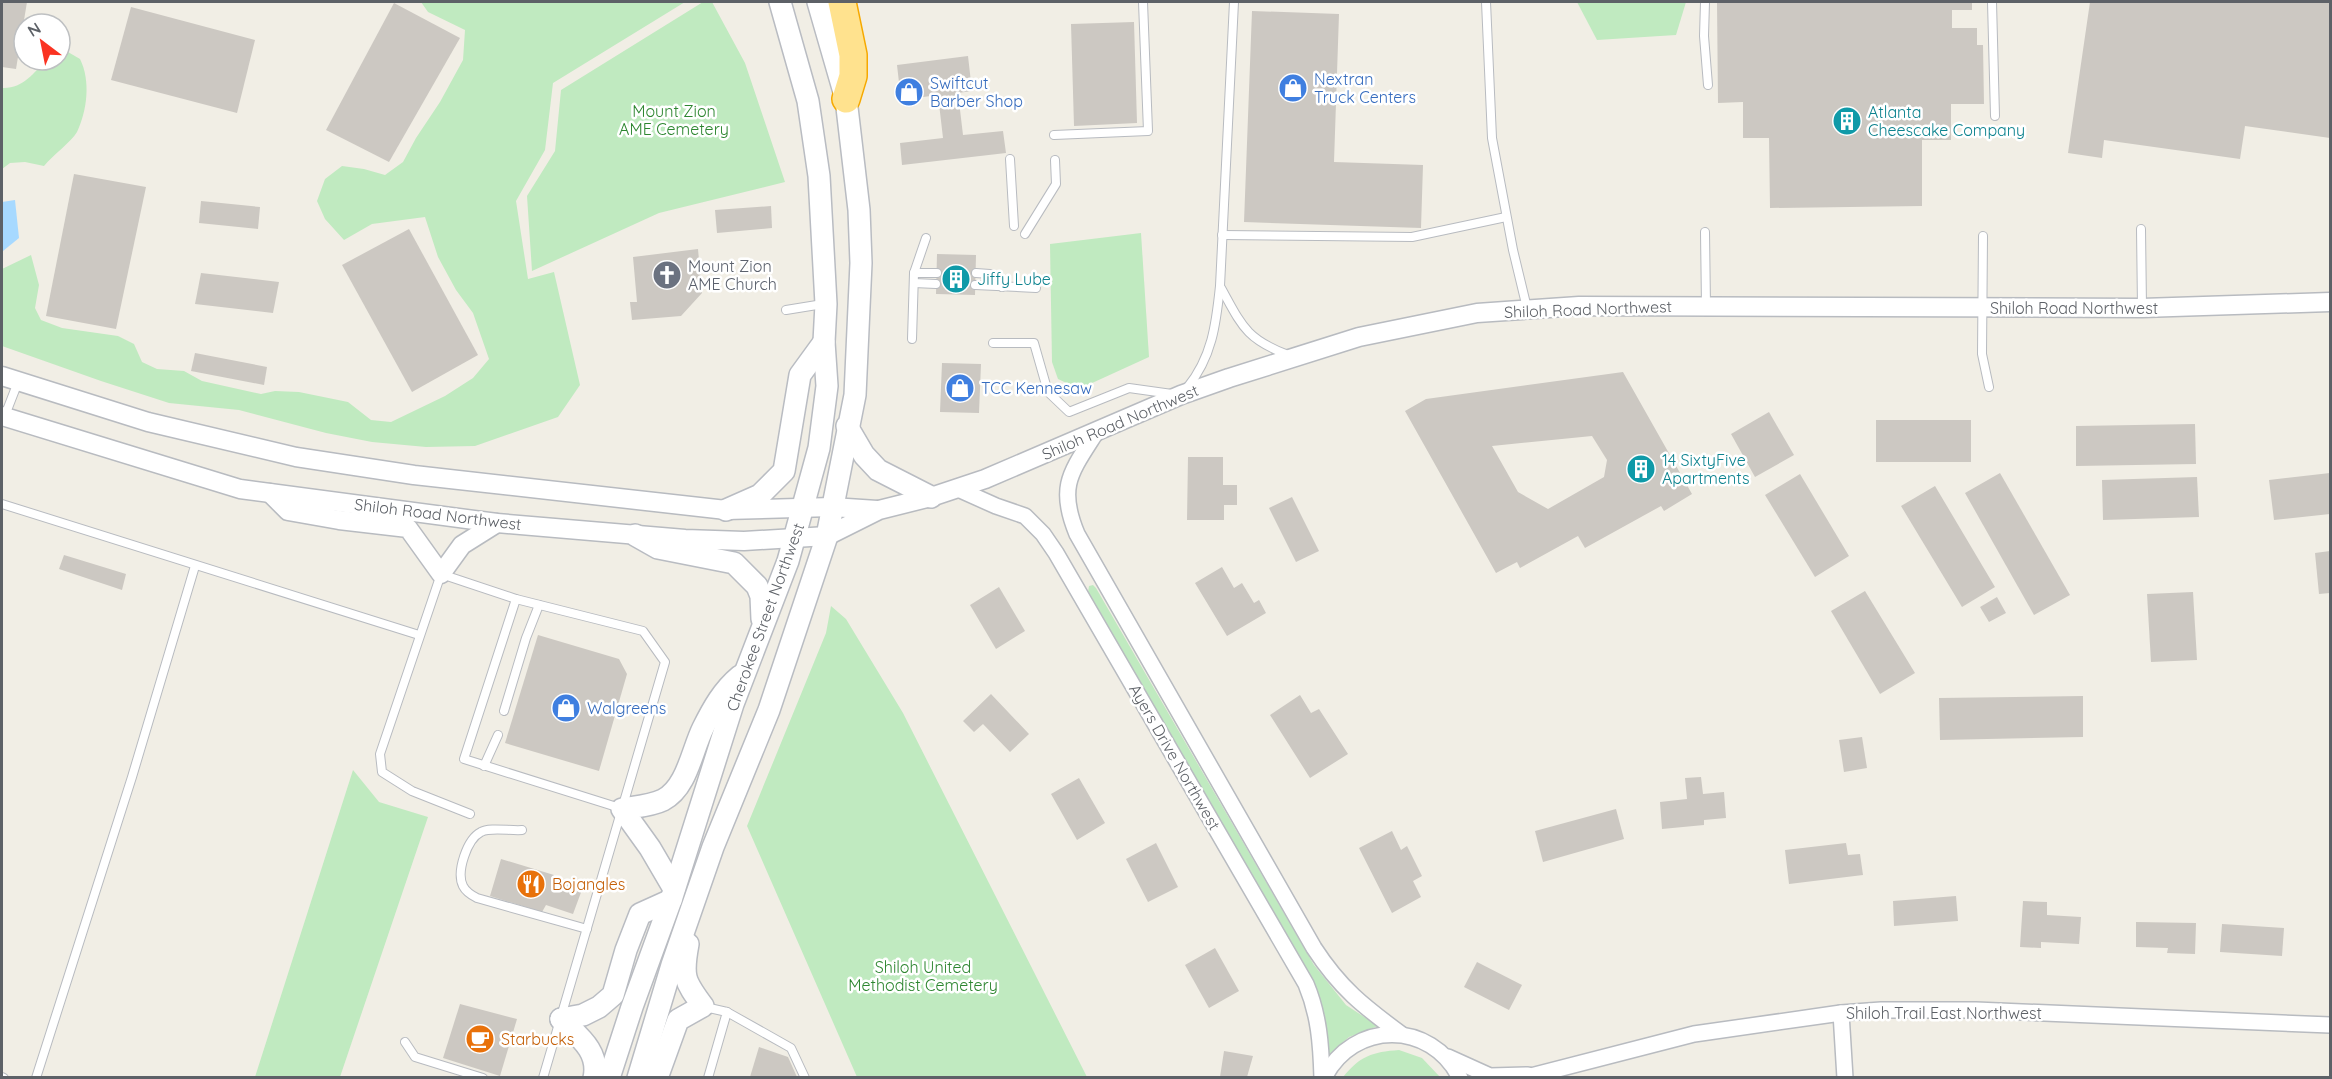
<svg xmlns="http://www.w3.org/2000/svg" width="2332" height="1079" font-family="Quicksand,sans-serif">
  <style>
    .green { fill: #c0eac0 }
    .water { fill: #a7d9ff }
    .building { fill: #ccc8c2; fill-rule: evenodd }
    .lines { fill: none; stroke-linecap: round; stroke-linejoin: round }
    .service-casing { stroke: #b8bbc0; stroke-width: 10 }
    .minor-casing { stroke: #b8bbc0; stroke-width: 18 }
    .tertiary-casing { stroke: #b8bbc0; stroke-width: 21 }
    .secondary-casing { stroke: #b9bcc2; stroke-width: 24 }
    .motorway-casing { stroke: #f6a900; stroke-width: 30 }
    .service { stroke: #fff; stroke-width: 8 }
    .minor { stroke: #fff; stroke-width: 15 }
    .tertiary { stroke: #fff; stroke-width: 18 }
    .secondary { stroke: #fff; stroke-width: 21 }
    .motorway { stroke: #ffe28e; stroke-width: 27 }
    .labels { text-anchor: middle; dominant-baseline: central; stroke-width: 5; stroke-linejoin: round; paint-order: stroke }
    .shop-label { font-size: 16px; fill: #366cbe; stroke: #fff; text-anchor: start }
    .park-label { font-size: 16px; fill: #2d8630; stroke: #fff }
    .culture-label { font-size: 16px; fill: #0d838f; stroke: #fff; text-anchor: start }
    .worship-label { font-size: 16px; fill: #5b616d; stroke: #fff; text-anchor: start }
    .street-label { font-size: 16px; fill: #5d6167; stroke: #fff }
    .food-label { font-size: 16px; fill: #c56008; stroke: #fff; text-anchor: start }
  </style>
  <rect width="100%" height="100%" fill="#f1eee5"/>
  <!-- green -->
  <g class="green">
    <polygon points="421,2 685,2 553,83 545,150 516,201 528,279 554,272 580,385 558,417 475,446 426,447 372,442 326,433 239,410 169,403 101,381 2,346 2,269 31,255 39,285 35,308 41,320 62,328 118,336 134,344 142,362 157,369 184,371 202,381 261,394 275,391 299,392 348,402 371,420 391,422 445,396 473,378 489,359 473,313 456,290 438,257 425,217 372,224 344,240 325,219 317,201 325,179 342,166 364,169 385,175 403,162 416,138 440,102 463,60 465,30 428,12"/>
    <polygon points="703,2 712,2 745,63 785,182 659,213 532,271 527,196 555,151 561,90"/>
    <polygon points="1577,2 1686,2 1676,35 1597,40"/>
    <path d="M68,52L80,59C91,81 87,111 77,132C71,142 53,155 44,166L25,162L10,163L2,169V88C23,89 33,73 47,60H60V53Z"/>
    <polygon points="1141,233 1149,357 1079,389 1058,379 1052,362 1050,244"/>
    <polygon points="1089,586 1093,585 1096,588 1314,965 1346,1005 1378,1026 1349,1037 1327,1056 1325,1016 1308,971 1088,592"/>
    <polygon points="831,606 846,619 903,713 1087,1077 857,1077 747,826 826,633"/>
    <polygon points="353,770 379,802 428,817 340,1077 255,1077"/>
    <path d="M1399,1050L1422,1058L1440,1077H1343C1360,1056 1372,1052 1399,1050Z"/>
  </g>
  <!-- water -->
  <polygon class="water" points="15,200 19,238 3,251 2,202"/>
  <!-- building -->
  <g class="building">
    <polygon points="2,2 27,2 16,69 2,67"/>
    <polygon points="1717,2 1972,2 1972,10 1952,10 1952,28 1977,28 1977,45 1983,45 1984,104 1951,104 1951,140 1922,140 1922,206 1770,208 1769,138 1743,138 1743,102 1718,103"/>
    <polygon points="2090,2 2330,2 2330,138 2245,126 2240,159 2104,140 2102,158 2068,153"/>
    <polygon points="394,3 460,38 389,162 326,130"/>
    <polygon points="131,7 255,40 237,113 111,80"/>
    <polygon points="1252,11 1339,14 1334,162 1423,165 1421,228 1244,222"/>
    <polygon points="1134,22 1137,123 1074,126 1071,24"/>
    <polygon points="968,56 972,91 958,93 963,135 1003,131 1006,153 902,165 900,143 943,138 938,95 901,100 897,65"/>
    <polygon points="74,174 146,187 116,329 46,316"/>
    <polygon points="201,201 260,207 258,229 199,223"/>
    <polygon points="771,206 772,228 717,233 715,210"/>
    <polygon points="409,229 478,355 412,392 342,265"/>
    <polygon points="698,249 702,293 681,316 632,320 630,302 637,302 633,257"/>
    <polygon points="937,254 976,255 975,295 936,294"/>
    <polygon points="201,273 279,282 273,313 195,304"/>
    <polygon points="195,353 267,367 264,385 191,371"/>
    <polygon points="942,363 981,364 979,413 940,412"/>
    <path d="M1623,372L1692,494L1664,511L1661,506L1585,548L1578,536L1520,568L1517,562L1496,573L1405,411L1426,399ZM1592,436L1607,460L1604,477L1548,509L1518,492L1492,446Z"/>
    <polygon points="1769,412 1794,455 1755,477 1731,434"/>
    <rect x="1876" y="420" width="95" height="42"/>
    <polygon points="2195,424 2196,464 2076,466 2076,426"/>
    <polygon points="1188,457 1223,457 1223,485 1237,485 1237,505 1224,505 1224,520 1187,520"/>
    <polygon points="2000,473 2070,595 2034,615 1965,493"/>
    <polygon points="2330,473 2330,514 2274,520 2269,480"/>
    <polygon points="1800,474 1849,556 1815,577 1765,495"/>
    <polygon points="2197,477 2199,517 2103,520 2102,480"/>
    <polygon points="1935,486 1995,587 1962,607 1901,506"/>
    <polygon points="1292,497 1319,551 1296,562 1269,508"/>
    <polygon points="2330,551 2330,593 2319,594 2315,553"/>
    <polygon points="64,555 126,574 122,590 59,569"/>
    <polygon points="1222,567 1234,588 1242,583 1254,603 1259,600 1266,613 1227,636 1195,583"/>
    <polygon points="999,587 1025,631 996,649 970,605"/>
    <polygon points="1865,591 1915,673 1880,694 1831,611"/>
    <polygon points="2193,592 2197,660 2151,662 2147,594"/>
    <polygon points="1997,597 2006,613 1989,622 1980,607"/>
    <polygon points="538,635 619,659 627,674 599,771 505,743"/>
    <polygon points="991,694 1029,734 1010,752 983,724 974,732 963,721"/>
    <polygon points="1300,695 1311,713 1319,709 1348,754 1310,778 1270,715"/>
    <polygon points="2083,696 2083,737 1940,740 1939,698"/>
    <polygon points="1862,737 1867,768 1844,772 1839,740"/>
    <polygon points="1701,777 1703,794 1724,792 1726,818 1704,820 1704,825 1662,829 1660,802 1687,799 1685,778"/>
    <polygon points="1079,778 1105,823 1077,840 1051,794"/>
    <polygon points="1616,809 1624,839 1543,862 1535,831"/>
    <polygon points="1392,831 1401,850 1407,846 1422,876 1413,881 1421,897 1392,913 1359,848"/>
    <polygon points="1156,843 1178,887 1148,902 1126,859"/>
    <polygon points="1846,843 1848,855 1860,854 1863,875 1789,884 1785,850"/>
    <polygon points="501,859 554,875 553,880 583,887 573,914 546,905 542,912 490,896"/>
    <polygon points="1956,896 1958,921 1894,926 1893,901"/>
    <polygon points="2023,901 2047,902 2047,915 2081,917 2079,944 2041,942 2041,948 2020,947"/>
    <polygon points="2136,922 2196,923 2195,954 2167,953 2168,948 2136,947"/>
    <polygon points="2222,924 2284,928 2282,956 2220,952"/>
    <polygon points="1215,948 1239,991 1209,1008 1185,965"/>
    <polygon points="1477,962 1522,985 1509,1010 1464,987"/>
    <polygon points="460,1004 517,1019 500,1076 443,1058"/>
    <polygon points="759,1047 788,1057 797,1077 750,1077"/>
    <polygon points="1224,1051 1253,1056 1247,1077 1220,1077"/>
  </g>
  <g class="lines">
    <!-- service casing -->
    <g class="service-casing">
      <g id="service">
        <polyline points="1486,2 1492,138 1513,250 1527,308"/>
        <polyline points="1705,2 1704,36 1708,85"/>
        <polyline points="1992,2 1995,116"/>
        <polyline points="1054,135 1148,131 1143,2"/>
        <polyline points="1010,159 1014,226"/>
        <polyline points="2141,229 2142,307"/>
        <polyline points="1705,232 1706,306"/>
        <polyline points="1025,234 1056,184 1055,160"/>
        <polyline points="1222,235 1412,237 1506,217"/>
        <polyline points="1983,236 1982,354 1989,387"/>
        <polyline points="914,273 937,273"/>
        <polyline points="976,273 990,274 1002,287"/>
        <polyline points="914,283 936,284"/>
        <polyline points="975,285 1036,288"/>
        <path d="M1221,288C1242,326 1246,339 1288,355"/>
        <polyline points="786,310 823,304"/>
        <polyline points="912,339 914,273 926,238"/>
        <polyline points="993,343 1034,343 1048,392 1069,412 1129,388 1172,394"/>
        <path d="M1187,388C1212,357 1216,325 1220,286L1234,2"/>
        <polyline points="4,418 18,382"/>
        <polyline points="2,504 419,635"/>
        <polyline points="516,599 464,759 620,808"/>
        <polyline points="504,711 526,638 539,605"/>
        <polyline points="484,766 498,735"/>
        <polyline points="470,814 412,791 382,772 380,754 441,574 516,599 643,631 665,662 543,1078"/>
        <path d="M522,830C511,831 489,827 481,832C467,839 456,872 463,886C466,892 471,895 477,898L587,929"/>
        <polyline points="705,1007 727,1012 708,1078"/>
        <polyline points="727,1012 791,1048 805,1078"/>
        <polyline points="405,1042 415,1057 483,1078"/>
        <polyline points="2,1077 4,1078"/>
        <polyline points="36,1078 132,777 195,566"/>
      </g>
    </g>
    <!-- minor casing -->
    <g class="minor-casing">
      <g id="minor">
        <path d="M1097,431C1071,472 1057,486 1077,534L1314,948C1340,988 1363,1006 1401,1034"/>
        <path d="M958,489L996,506L1025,516L1043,534L1056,553L1306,984C1319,1015 1321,1044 1322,1078"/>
        <polyline points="1841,1013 1845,1078"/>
        <polyline points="1448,1057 1490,1076 1528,1075"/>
        <path d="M1324,1078C1353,1020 1431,1020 1460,1078"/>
        <polyline points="1523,1078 1694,1034 1841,1013 1881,1010 1976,1010 2330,1025"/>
      </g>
    </g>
    <!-- tertiary casing -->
    <g class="tertiary-casing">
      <g id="tertiary">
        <polyline points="2,376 148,422 296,457 414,475 726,510 832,507 877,510"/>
        <polyline points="2,416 240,489 497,523 685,539 744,541 827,536 879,510 931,497 985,479 1181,395 1229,378 1359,337 1477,313 1579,306 2142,308 2330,302"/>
        <polyline points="270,493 288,511 339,520 408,528 441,574 462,545 497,523"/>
      </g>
    </g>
    <!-- secondary casing -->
    <g class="secondary-casing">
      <g id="secondary">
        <polyline points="847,426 864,455 878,470 931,497"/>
        <polyline points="726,510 760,495 784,471 800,375 824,342"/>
        <polyline points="635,535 658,548 734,563 757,586 761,596 762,619"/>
        <path d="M674,889L650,848L622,809C634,807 651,806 663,800C687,788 692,750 703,728C713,708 723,690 740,676"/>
        <polyline points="561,1019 583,1015 599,1007 613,995 626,950 640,914 671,900"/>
        <path d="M561,1019C578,1036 600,1051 594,1078"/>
        <polyline points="609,1078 632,1007 671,900 733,704 788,561 819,448 827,386 824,342 826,304 819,176 808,101 780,2"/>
        <polyline points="638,1078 672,965 713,847 769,710 827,536 855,395 861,263 859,210 846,99 818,2"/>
        <path d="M657,1078L678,1020L703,1006C684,981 682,976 688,944"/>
      </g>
    </g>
    <!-- motorway casing -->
    <g class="motorway-casing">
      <polyline id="motorway" points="842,2 853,55 853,76 846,99"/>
    </g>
    <!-- service -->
    <use href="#service" class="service"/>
    <!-- minor -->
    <use href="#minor" class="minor"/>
    <!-- tertiary -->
    <use href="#tertiary" class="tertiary"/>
    <!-- secondary -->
    <use href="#secondary" class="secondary"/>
    <!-- motorway -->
    <use href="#motorway" class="motorway"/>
  </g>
  <!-- icons -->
  <defs>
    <g id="shop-disc" transform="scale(1.5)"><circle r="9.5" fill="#3f7fe0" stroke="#fff"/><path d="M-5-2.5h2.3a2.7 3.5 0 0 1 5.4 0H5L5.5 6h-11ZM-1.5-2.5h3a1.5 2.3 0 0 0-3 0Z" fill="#fff"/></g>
    <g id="building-disc" transform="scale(1.5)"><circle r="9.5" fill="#0f9aa8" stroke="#fff"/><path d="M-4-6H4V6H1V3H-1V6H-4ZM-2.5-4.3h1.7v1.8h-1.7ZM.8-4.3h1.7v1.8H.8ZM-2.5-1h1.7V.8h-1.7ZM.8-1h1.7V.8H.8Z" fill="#fff"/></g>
    <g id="church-disc" transform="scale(1.5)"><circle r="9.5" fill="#6b7280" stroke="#fff"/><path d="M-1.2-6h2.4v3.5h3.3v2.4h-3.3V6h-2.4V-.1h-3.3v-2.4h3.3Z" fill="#fff"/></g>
    <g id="restaurant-disc" transform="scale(1.5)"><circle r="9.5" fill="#e8710a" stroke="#fff"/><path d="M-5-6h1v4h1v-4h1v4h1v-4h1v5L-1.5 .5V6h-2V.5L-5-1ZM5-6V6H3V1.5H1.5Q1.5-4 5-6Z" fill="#fff"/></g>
    <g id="cafe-disc" transform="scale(1.5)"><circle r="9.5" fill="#e8710a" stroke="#fff"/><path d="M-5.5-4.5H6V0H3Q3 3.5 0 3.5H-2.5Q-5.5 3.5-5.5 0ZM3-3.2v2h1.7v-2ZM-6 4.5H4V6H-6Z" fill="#fff"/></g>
  </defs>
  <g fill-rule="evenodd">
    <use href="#shop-disc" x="1293" y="88"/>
    <use href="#shop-disc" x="909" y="92"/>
    <use href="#building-disc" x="1847" y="121"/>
    <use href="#church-disc" x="667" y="275"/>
    <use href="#building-disc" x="956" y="279"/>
    <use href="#shop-disc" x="960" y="388"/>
    <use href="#building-disc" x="1641" y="469"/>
    <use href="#shop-disc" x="566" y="708"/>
    <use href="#restaurant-disc" x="531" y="884"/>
    <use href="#cafe-disc" x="480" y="1039"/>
  </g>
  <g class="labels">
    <!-- shop labels -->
    <g class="shop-label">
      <text x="1314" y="79">Nextran<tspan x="1314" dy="18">Truck Centers</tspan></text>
      <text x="930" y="83">Swiftcut<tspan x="930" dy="18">Barber Shop</tspan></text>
      <text x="981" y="388">TCC Kennesaw</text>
      <text x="587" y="708">Walgreens</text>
    </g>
    <!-- park labels -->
    <g class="park-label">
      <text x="674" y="111">Mount Zion<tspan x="674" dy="18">AME Cemetery</tspan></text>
      <text x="923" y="967">Shiloh United<tspan x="923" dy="18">Methodist Cemetery</tspan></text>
    </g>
    <!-- culture labels -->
    <g class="culture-label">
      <text x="1868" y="112">Atlanta<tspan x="1868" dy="18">Cheescake Company</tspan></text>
      <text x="977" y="279">Jiffy Lube</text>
      <text x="1662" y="460">14 SixtyFive<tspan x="1662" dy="18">Apartments</tspan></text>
    </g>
    <!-- worship labels -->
    <g class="worship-label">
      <text x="688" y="266">Mount Zion<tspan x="688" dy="18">AME Church</tspan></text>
    </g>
    <!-- street labels -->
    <g class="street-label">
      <text x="2074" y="308">Shiloh Road Northwest</text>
      <text transform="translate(1588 309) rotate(-2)">Shiloh Road Northwest</text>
      <text transform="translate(1120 422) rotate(-23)">Shiloh Road Northwest</text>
      <text transform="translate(438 514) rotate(7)">Shiloh Road Northwest</text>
      <text transform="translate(765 617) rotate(-70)">Cherokee Street Northwest</text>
      <text transform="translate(1175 757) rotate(60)">Ayers Drive Northwest</text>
      <text x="1944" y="1013">Shiloh Trail East Northwest</text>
    </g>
    <!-- food labels -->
    <g class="food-label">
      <text x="552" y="884">Bojangles</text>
      <text x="501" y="1039">Starbucks</text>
    </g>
  </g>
  <!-- border -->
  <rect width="2332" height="1079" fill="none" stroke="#5d6167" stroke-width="6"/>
  <!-- north arrow -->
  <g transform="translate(42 42) rotate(328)"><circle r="28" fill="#ffffff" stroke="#bec0c2" stroke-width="1.5"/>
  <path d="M0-4.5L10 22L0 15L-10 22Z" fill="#fa3322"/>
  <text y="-9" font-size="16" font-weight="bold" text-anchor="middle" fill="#5d6167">N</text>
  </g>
</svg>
